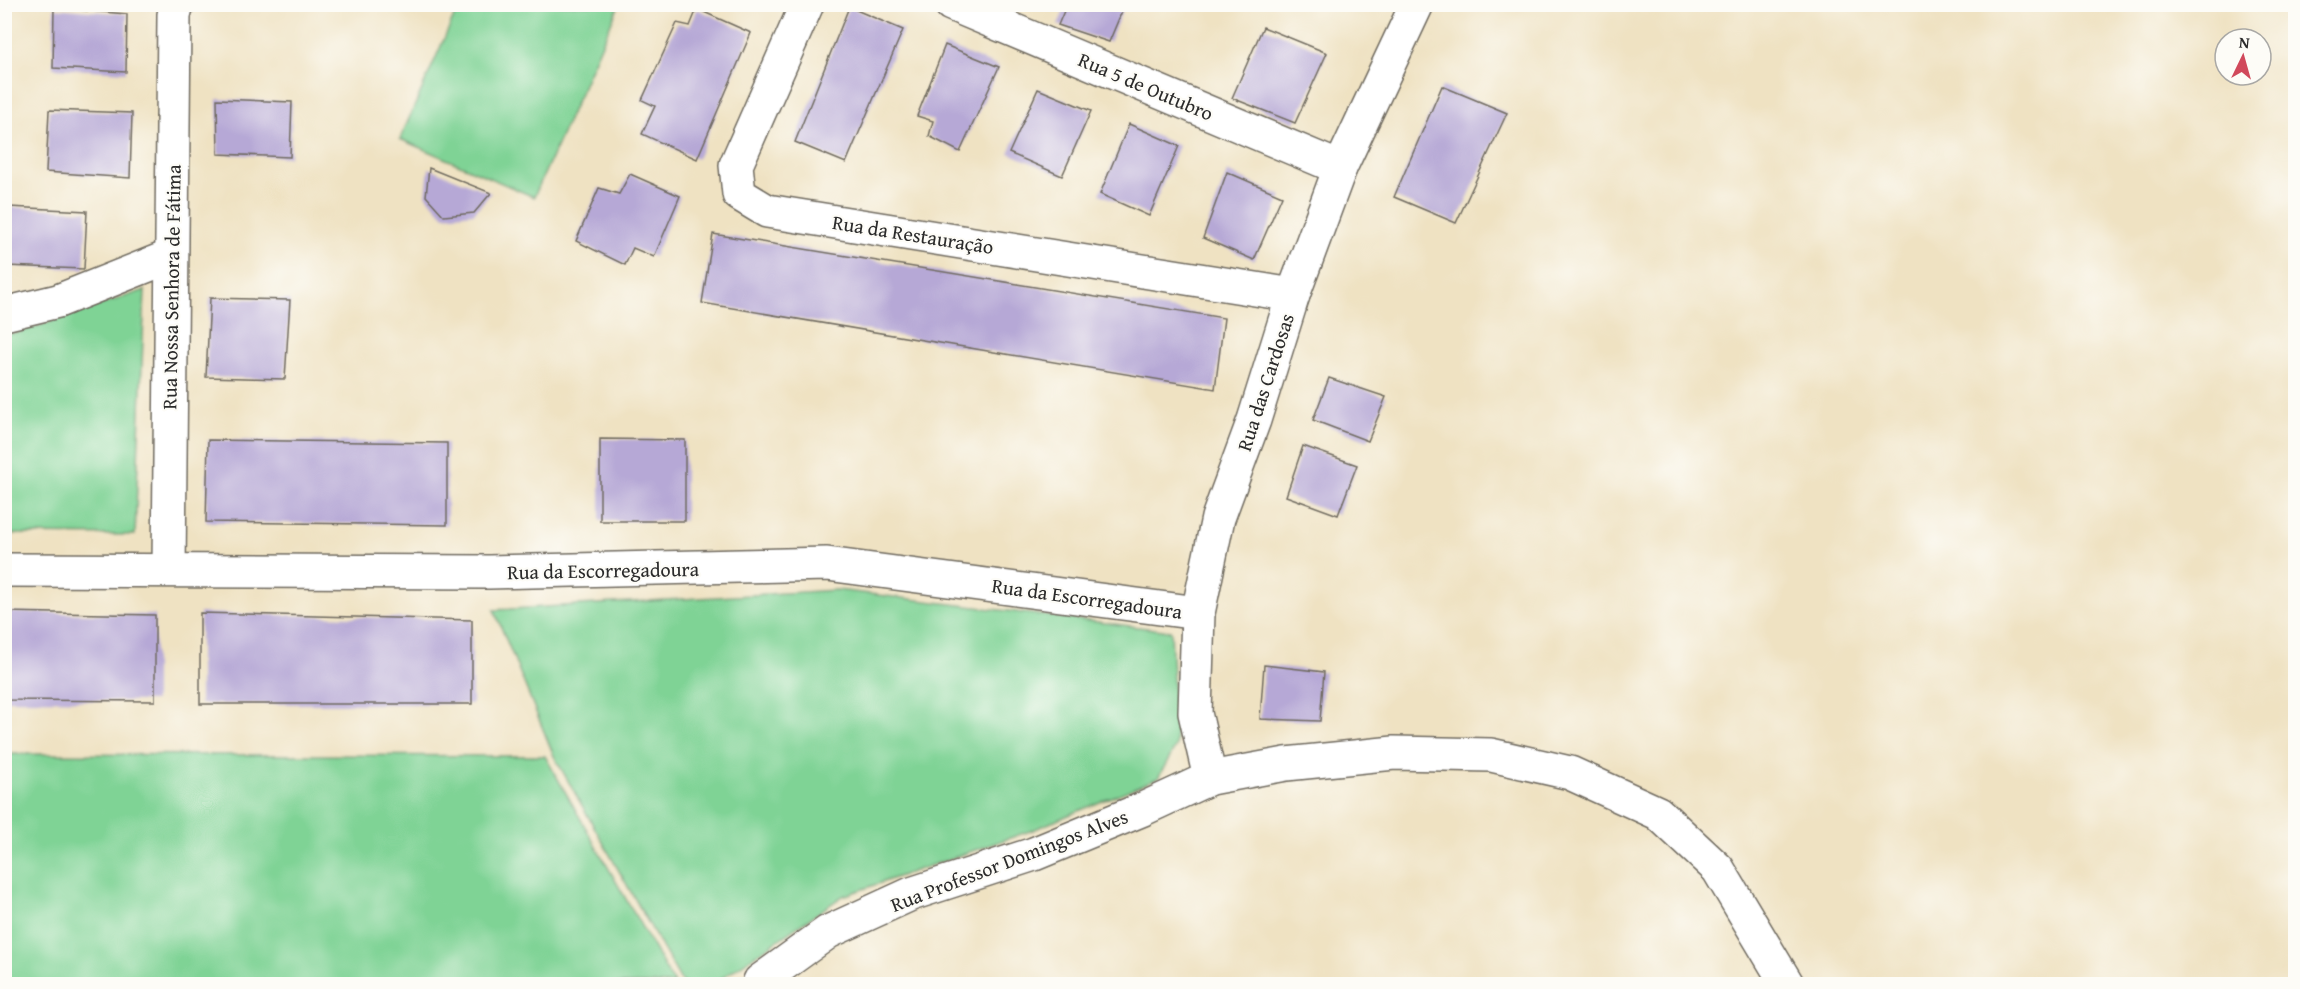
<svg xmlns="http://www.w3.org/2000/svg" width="2300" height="989" font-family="'Gentium Book Plus',serif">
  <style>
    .green { fill: #7fd395; stroke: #557f60; stroke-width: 1.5 }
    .building { fill: #b6a8d6 }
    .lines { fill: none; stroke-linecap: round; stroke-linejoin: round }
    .minor-casing { stroke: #706b60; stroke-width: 36 }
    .minor { stroke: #fff; stroke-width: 33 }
    .labels { text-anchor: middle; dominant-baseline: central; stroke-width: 4.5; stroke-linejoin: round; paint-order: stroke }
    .street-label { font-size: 20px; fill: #2b2b2b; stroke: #fdfcf7 }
  </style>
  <rect width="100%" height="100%" fill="#fdfcf7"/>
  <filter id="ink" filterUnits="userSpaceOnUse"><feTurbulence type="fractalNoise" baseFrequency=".0167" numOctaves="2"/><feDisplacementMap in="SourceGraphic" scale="12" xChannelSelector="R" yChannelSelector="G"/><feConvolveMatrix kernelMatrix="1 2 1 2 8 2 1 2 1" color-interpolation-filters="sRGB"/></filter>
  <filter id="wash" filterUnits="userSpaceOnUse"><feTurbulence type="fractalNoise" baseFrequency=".008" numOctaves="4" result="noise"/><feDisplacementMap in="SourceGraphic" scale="24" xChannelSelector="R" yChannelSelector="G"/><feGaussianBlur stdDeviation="1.35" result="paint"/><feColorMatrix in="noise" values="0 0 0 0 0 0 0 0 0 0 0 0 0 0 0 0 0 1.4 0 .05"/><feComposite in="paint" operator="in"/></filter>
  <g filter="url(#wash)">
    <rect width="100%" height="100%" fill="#efe2c2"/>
    <!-- green -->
    <g class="green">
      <polygon points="459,5 619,5 534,197 400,139"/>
      <polygon points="145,290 135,535 5,534 5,334 17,333"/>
      <polygon points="837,590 1171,631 1176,746 1158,778 1033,830 843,896 713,984 683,984 554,756 494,610"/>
      <polygon points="5,754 545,756 674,984 5,984"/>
    </g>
    <g id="blocks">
      <!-- building -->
      <g class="building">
        <polygon points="1067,4 1125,4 1109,42 1058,25"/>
        <polygon points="849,7 903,30 846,163 795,142"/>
        <polygon points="54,8 127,14 126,72 53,68"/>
        <polygon points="697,9 751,33 697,159 642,134 655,106 642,100 677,23 690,26"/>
        <polygon points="1263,27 1327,53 1295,123 1232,98"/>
        <polygon points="945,45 999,67 960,152 929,136 933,121 917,116"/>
        <polygon points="1442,86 1507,113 1456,223 1394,197"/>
        <polygon points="1038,89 1091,111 1062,176 1009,153"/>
        <polygon points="217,99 292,102 290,157 218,154"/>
        <polygon points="49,110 132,113 130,178 46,172"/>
        <polygon points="1129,124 1179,146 1149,216 1100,194"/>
        <polygon points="429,168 491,193 474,213 444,216 426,196"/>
        <polygon points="1227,172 1282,196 1254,260 1203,238"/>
        <polygon points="630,174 680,196 654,257 633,248 625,265 576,241 599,188 619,194"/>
        <polygon points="9,207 87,211 84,269 6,266"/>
        <polygon points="713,234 1224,318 1215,389 702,303"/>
        <polygon points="210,298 290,300 285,379 206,377"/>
        <polygon points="1329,378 1386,397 1368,441 1313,420"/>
        <polygon points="600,439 685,440 685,521 600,521"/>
        <polygon points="208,440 447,443 447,525 206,522"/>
        <polygon points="1303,446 1357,465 1338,515 1286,496"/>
        <polygon points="4,612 155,615 155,701 4,700"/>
        <polygon points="200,613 472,620 472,704 200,704"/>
        <polygon points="1264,665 1324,672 1320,721 1260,719"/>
      </g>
    </g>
  </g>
  <g filter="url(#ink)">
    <use href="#blocks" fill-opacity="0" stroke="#706b60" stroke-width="1.5"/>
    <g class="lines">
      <!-- minor casing -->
      <g class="minor-casing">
        <g id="minor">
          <polyline points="807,4 736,165 739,194 767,211 1293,295"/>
          <polyline points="951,4 1340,168"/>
          <polyline points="4,314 58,301 171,256"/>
          <polyline points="4,570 489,572 827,564 1198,613"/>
          <polyline points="169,570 174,15 177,4"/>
          <polyline points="1210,778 1195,713 1198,613 1218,518 1254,420 1293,295 1340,168 1417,4"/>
          <polyline points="759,984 760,981 828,932 911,894 1034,854 1143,809 1210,778 1286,764 1394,753 1491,755 1570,773 1658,813 1718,869 1787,984"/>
        </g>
      </g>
      <!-- minor -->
      <use href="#minor" class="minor"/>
    </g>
  </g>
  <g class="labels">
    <!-- street labels -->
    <g class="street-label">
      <text transform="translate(1146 86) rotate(23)">Rua 5 de Outubro</text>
      <text transform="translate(913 234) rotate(9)">Rua da Restauração</text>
      <text transform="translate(171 287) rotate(-89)">Rua Nossa Senhora de Fátima</text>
      <text transform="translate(1265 382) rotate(-72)">Rua das Cardosas</text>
      <text transform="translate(603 570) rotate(-1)">Rua da Escorregadoura</text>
      <text transform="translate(1087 598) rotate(8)">Rua da Escorregadoura</text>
      <text transform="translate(1009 860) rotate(-21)">Rua Professor Domingos Alves</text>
    </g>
  </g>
  <!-- margin -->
  <rect width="2300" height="989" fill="none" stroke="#fdfcf7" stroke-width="24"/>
  <!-- north arrow -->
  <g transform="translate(2243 57) rotate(5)"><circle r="28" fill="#fdfcf7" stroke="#a9a8a5" stroke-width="1.5"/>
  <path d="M0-4.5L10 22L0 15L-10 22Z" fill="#d1495b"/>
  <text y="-9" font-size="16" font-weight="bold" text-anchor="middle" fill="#2b2b2b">N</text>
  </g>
</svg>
